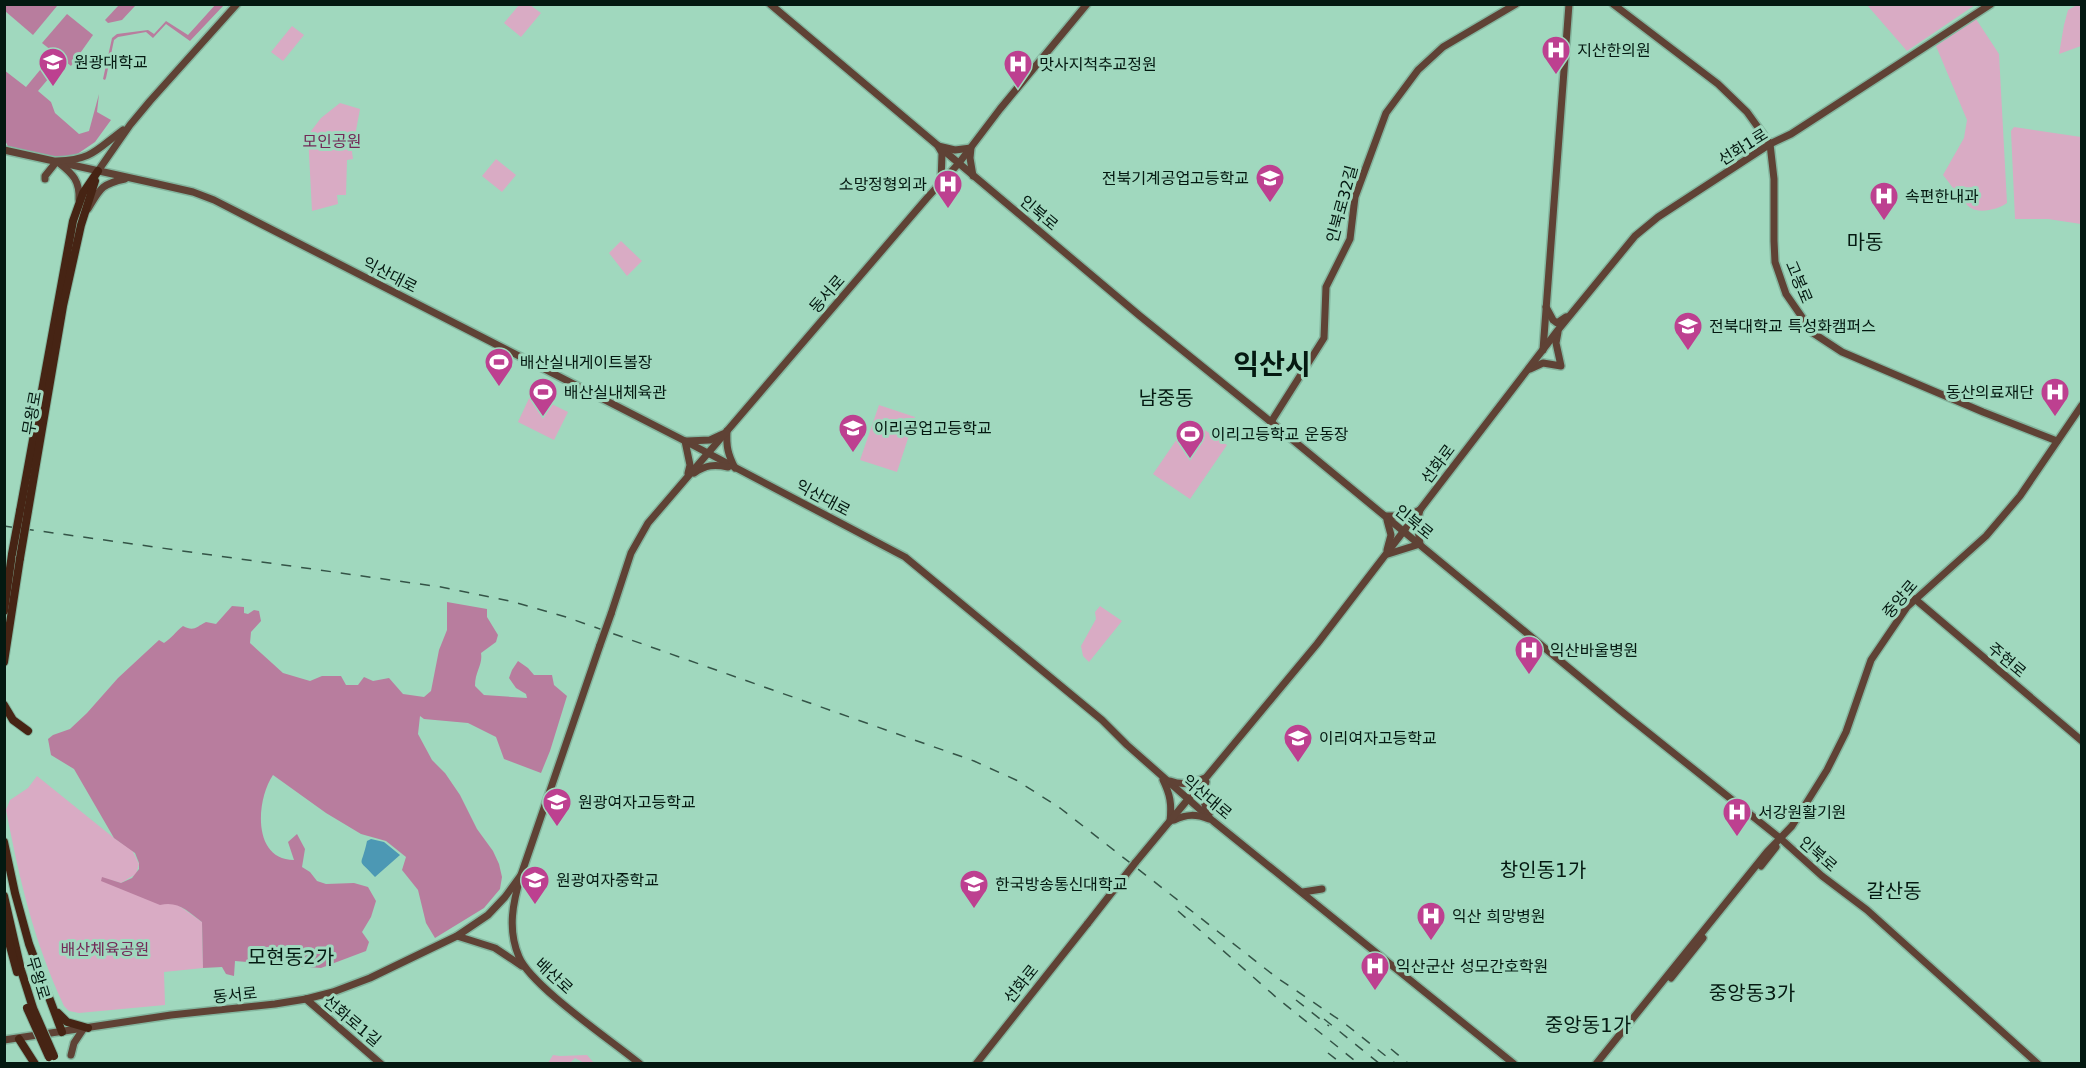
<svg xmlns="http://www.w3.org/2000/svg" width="2086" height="1068" font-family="'DejaVu Sans','Noto Sans KR',sans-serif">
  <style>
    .green { fill: #d9abc4 }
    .forest { fill: #b87d9e }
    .water { fill: #4c98b4 }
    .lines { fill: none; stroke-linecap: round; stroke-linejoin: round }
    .secondary-casing { stroke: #84b69f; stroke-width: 10 }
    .primary-casing { stroke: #84b69f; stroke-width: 10 }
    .secondary { stroke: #5f4235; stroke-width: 7 }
    .primary { stroke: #462414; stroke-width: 8 }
    .rail { stroke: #345447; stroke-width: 1.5; stroke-dasharray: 10 10; stroke-linecap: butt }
    .secondary-bridge-casing { stroke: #84b69f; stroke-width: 10; stroke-linecap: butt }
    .primary-bridge-casing { stroke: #84b69f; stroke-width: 10; stroke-linecap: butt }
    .secondary-bridge { stroke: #5f4235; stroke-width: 7 }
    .primary-bridge { stroke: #462414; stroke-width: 8 }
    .labels { text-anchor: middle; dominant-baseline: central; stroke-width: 6; stroke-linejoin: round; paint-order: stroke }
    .poi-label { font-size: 16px; fill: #041911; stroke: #a0d8be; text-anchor: start }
    .park-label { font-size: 16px; fill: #722957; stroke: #a0d8be }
    .street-label { font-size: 16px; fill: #041911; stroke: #a0d8be }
    .quarter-label { font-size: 20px; fill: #041911; stroke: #a0d8be }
    .town-label { font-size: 28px; font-weight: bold; fill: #041911; stroke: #a0d8be }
  </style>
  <rect width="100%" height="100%" fill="#a0d8be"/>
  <!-- green -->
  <g class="green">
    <polygon points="519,5 530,5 541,13 521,37 504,23"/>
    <polygon points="1867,5 1975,5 1907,51"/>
    <polygon points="2077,5 2081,5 2081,46 2059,54 2064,25 2068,10"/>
    <path d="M1976,19L1999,54L2007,203C1999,209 1980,214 1971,208C1964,204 1949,182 1943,175L1964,138L1967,120L1936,46Z"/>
    <polygon points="292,26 304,35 283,61 271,52"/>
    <polygon points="340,103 360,109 352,152 353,159 347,160 346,195 337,195 338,204 312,211 308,135 321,118"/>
    <polygon points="2014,127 2081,137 2081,224 2048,219 2015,219 2011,131"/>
    <polygon points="496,159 516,175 502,192 482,176"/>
    <polygon points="621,241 642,261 627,276 609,253"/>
    <polygon points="531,394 568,412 554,440 518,422"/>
    <polygon points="879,405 915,417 897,472 860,460"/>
    <polygon points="1190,420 1227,445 1190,499 1153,474"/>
    <polygon points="1100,606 1122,621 1089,662 1083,656 1081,646 1096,619 1095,612"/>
    <path d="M37,776L114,838L132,850L139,864L136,874L121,883L110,879L170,903L178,905L202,922L203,968L164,972L165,1005L79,1013L69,1011L64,1006C33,939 20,881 6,810L10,800L28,788Z"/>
    <polygon points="553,1055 560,1056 587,1055 594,1063 584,1063 575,1058 570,1063 548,1063"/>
  </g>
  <!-- forest -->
  <g class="forest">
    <polygon points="216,4 224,5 190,41 166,24 153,38 146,32 118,37 114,40 106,78 105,80 103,79 112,38 117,34 148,30 154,34 166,21 188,35"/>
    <polygon points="55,5 57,6 33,35 5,11 5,5"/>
    <polygon points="119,5 135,6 122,20 108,23 105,20"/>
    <polygon points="67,14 93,35 71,66 42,43"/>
    <polygon points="45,64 54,72 38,91 51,102 55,113 79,134 89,131 99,94 97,112 111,120 95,142 70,159 43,158 9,149 5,140 4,70 26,87"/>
    <path d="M447,602L487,609V617L498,635L496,642L481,653C483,665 475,671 475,686L484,695L527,698L526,694L516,688L509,678L512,670L518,661L528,668L534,675H552L554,685L567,696L550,751L541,773L504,759L496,737L468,723L424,719L420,716L418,734L432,760L445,773L460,795L477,829L493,851L499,864L502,877L500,889L484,908L435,938L426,923L418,890L402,870L406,857L386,841L361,834L326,813L273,775C256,800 252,860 294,860L288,842L297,834L305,849L302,867L310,872L317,881L326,884L354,883L368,887L376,901L371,917L362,932L369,942L366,951L321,968L235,961L234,976L226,974L222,967L203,968L202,922C187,911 179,901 160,905L101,881L102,877L121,883L132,878L139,869V863L135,853L114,838L74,769L51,755L48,739L53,735L70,729L87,713L118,678L159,640L164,643C172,638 175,632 183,626C194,632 196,627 206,622L216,624L232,606L244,607V613L248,614L254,610L259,611L261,621L251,632L250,643L283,673L310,681L322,676H341L346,685H358L364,677L373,681L389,678L403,694L424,697L431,691L439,650L447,630Z"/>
  </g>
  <!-- water -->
  <path class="water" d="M371,839L384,842L400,855L375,877C356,856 361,870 367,841Z"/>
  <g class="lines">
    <!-- secondary casing -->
    <g class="secondary-casing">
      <g id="secondary">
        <polyline points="770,4 1140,316 1271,422 1621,711 1781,839 1822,876 1867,910 2038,1064"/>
        <polyline points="1613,4 1718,84 1747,112 1770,144 1774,179 1774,241 1775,262 1786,294 1813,333 1842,352 1983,412 2057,441"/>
        <polyline points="4,150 149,182 193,192 214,200 685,441 905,557 1102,720 1127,745 1213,821 1514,1064"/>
        <path d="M59,163C73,174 80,181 79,200"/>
        <polyline points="98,171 130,125 150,101 237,4"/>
        <path d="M45,179V176L57,161C92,160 96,150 123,130"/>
        <polyline points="941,183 942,153 938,146 955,150 971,148 970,158 973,176"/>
        <path d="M88,209C100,189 101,184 125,179"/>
        <polyline points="1546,307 1553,320 1557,323 1566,317"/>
        <polyline points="1543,350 1569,4"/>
        <polyline points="1530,369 1543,363 1561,366 1556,343 1558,332"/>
        <polyline points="1271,422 1324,338 1326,287 1350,239 1355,197 1386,113 1418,70 1443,47 1516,4"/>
        <path d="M727,431C726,446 728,455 735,468"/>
        <polyline points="685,441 690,465 688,473"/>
        <polyline points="687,441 710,440 723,434"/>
        <path d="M694,473C706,465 714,464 728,467"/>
        <polyline points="1386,516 1407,516 1420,510 1417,522 1420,544 1388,554"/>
        <polyline points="1387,550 1391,535 1387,520"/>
        <polyline points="1915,599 2082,741"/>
        <polyline points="611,614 631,553 648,523 927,198 959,163 1000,109 1087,4"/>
        <path d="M600,645L521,875C513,902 507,929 519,957C531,986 612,1041 640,1064"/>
        <path d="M1163,780C1170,794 1172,804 1170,821"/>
        <path d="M1170,781C1183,786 1192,783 1205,778"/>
        <path d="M1206,782C1202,794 1203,803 1209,814"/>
        <path d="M1174,820C1187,814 1196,814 1209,819"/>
        <polyline points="1135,863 1317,644 1558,330 1635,236 1658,217 1770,144 1791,134 1991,4"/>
        <polyline points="1761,866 1776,847"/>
        <polyline points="1303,892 1322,889"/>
        <polyline points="457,936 495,948 522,966"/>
        <polyline points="1671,978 1703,938"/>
        <polyline points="306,999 381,1064"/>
        <polyline points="4,1040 171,1015 275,1004 306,999 333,992 370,978 457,936 488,915 505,897 521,875"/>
        <polyline points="71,1055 74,1043 84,1028"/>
        <polyline points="976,1064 1088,923"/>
        <polyline points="1596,1064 1767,852 1792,826 1827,770 1846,732 1871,660 1907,607 1986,536 2020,496 2082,405"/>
      </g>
    </g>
    <!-- primary casing -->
    <g class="primary-casing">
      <g id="primary">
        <polyline points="20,511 73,221 83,193 98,171"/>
        <polyline points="28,511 63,306 81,225 95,181"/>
        <polyline points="4,611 12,554"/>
        <polyline points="4,662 20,558"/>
        <polyline points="4,705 13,720 28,731"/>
        <polyline points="4,842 15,893 29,944 62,1032"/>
        <polyline points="4,896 21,970 33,1008"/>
        <polyline points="4,924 17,972"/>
        <polyline points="58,1013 67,1022 88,1028"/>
        <polyline points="19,1039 35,1064"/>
      </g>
    </g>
    <!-- secondary -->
    <use href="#secondary" class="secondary"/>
    <!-- primary -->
    <use href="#primary" class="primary"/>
    <!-- rail -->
    <g class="rail">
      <polyline points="4,526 441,587 510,601 566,617 974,761 1016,780 1060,808 1276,977 1344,1023 1396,1064"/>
      <polyline points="1178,911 1277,998 1359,1064"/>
      <polyline points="1296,1000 1329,1026"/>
      <polyline points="1324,1019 1380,1064"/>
      <polyline points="1391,1049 1409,1064"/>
      <polyline points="1328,1053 1342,1064"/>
    </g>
    <!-- secondary-bridge casing -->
    <g class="secondary-bridge-casing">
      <g id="secondary-bridge">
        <polyline points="600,645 611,614"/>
        <polyline points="1088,923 1135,863"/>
      </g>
    </g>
    <!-- primary-bridge casing -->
    <g class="primary-bridge-casing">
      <g id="primary-bridge">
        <polyline points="12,554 20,511"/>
        <polyline points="20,558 28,511"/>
        <polyline points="27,1008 49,1057"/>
        <polyline points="33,1008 54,1056"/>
      </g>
    </g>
    <!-- secondary-bridge -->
    <use href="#secondary-bridge" class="secondary-bridge"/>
    <!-- primary-bridge -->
    <use href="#primary-bridge" class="primary-bridge"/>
  </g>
  <!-- icons -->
  <defs>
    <g id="hospital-pin" transform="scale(1.5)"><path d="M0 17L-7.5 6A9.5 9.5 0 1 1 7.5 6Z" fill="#bd4090" stroke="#a0d8be"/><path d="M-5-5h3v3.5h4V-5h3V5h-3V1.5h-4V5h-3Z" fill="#fff"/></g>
    <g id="university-pin" transform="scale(1.5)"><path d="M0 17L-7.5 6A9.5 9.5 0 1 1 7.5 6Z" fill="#bd4090" stroke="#a0d8be"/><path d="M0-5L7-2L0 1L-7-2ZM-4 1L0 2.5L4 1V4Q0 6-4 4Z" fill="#fff"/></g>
    <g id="school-pin" transform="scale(1.5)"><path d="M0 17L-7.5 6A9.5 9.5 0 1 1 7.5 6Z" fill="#bd4090" stroke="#a0d8be"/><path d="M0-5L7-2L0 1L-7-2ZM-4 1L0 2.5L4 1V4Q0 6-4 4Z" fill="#fff"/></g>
    <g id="stadium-pin" transform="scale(1.5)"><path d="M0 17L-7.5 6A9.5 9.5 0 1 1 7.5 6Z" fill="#bd4090" stroke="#a0d8be"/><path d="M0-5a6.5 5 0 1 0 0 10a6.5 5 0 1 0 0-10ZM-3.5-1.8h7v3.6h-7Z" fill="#fff"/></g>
  </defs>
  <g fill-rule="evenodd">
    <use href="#hospital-pin" x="1556" y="50"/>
    <use href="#university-pin" x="53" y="62"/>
    <use href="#hospital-pin" x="1018" y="64"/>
    <use href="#school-pin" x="1270" y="178"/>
    <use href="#hospital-pin" x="948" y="184"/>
    <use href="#hospital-pin" x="1884" y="196"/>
    <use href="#university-pin" x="1688" y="326"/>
    <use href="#stadium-pin" x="499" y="362"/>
    <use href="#stadium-pin" x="543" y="392"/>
    <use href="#hospital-pin" x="2055" y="392"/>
    <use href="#school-pin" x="853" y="428"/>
    <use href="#stadium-pin" x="1190" y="434"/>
    <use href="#hospital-pin" x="1529" y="650"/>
    <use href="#school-pin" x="1298" y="738"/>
    <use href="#school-pin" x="557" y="802"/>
    <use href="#hospital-pin" x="1737" y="812"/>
    <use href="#school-pin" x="535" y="880"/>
    <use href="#university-pin" x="974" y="884"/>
    <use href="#hospital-pin" x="1431" y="916"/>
    <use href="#hospital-pin" x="1375" y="966"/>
  </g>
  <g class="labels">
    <!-- poi labels -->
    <g class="poi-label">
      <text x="1577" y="50">지산한의원</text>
      <text x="74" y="62">원광대학교</text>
      <text x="1039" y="64">맛사지척추교정원</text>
      <text x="1249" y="178" text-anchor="end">전북기계공업고등학교</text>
      <text x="927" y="184" text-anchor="end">소망정형외과</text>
      <text x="1905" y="196">속편한내과</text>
      <text x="1709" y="326">전북대학교 특성화캠퍼스</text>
      <text x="520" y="362">배산실내게이트볼장</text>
      <text x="564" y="392">배산실내체육관</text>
      <text x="2034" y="392" text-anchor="end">동산의료재단</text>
      <text x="874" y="428">이리공업고등학교</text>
      <text x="1211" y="434">이리고등학교 운동장</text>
      <text x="1550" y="650">익산바울병원</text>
      <text x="1319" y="738">이리여자고등학교</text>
      <text x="578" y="802">원광여자고등학교</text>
      <text x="1758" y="812">서강원활기원</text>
      <text x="556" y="880">원광여자중학교</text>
      <text x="995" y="884">한국방송통신대학교</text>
      <text x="1452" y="916">익산 희망병원</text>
      <text x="1396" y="966">익산군산 성모간호학원</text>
    </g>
    <!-- park labels -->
    <g class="park-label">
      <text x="332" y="141">모인공원</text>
      <text x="105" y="949">배산체육공원</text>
    </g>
    <!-- street labels -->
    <g class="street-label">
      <text transform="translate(1743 147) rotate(-32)">선화1로</text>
      <text transform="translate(1342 204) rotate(-75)">인북로32길</text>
      <text transform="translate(1039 213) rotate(40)">인북로</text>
      <text transform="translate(390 275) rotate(27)">익산대로</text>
      <text transform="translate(1799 282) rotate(67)">고봉로</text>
      <text transform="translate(827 294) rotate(-49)">동서로</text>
      <text transform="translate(32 413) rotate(-80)">무왕로</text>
      <text transform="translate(1438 464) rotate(-53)">선화로</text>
      <text transform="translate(823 498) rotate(28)">익산대로</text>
      <text transform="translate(1414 522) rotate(39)">인북로</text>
      <text transform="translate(1900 599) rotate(-50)">중앙로</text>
      <text transform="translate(2007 660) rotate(40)">주현로</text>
      <text transform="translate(1207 797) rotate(40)">익산대로</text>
      <text transform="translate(1818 854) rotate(41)">인북로</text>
      <text transform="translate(554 976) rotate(43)">배산로</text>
      <text transform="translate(38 978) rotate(73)">무왕로</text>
      <text transform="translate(1021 984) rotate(-51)">선화로</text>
      <text transform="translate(235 995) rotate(-6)">동서로</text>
      <text transform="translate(352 1021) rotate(40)">선화로1길</text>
    </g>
    <!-- quarter labels -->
    <g class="quarter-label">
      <text x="1865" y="242">마동</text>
      <text x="1166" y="398">남중동</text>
      <text x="1543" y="870">창인동1가</text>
      <text x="1894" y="891">갈산동</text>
      <text x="291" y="957">모현동2가</text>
      <text x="1752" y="993">중앙동3가</text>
      <text x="1588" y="1025">중앙동1가</text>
    </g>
    <!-- town labels -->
    <g class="town-label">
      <text x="1272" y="364">익산시</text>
    </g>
  </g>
  <!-- border -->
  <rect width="2086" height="1068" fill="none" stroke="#041911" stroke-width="12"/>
</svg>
